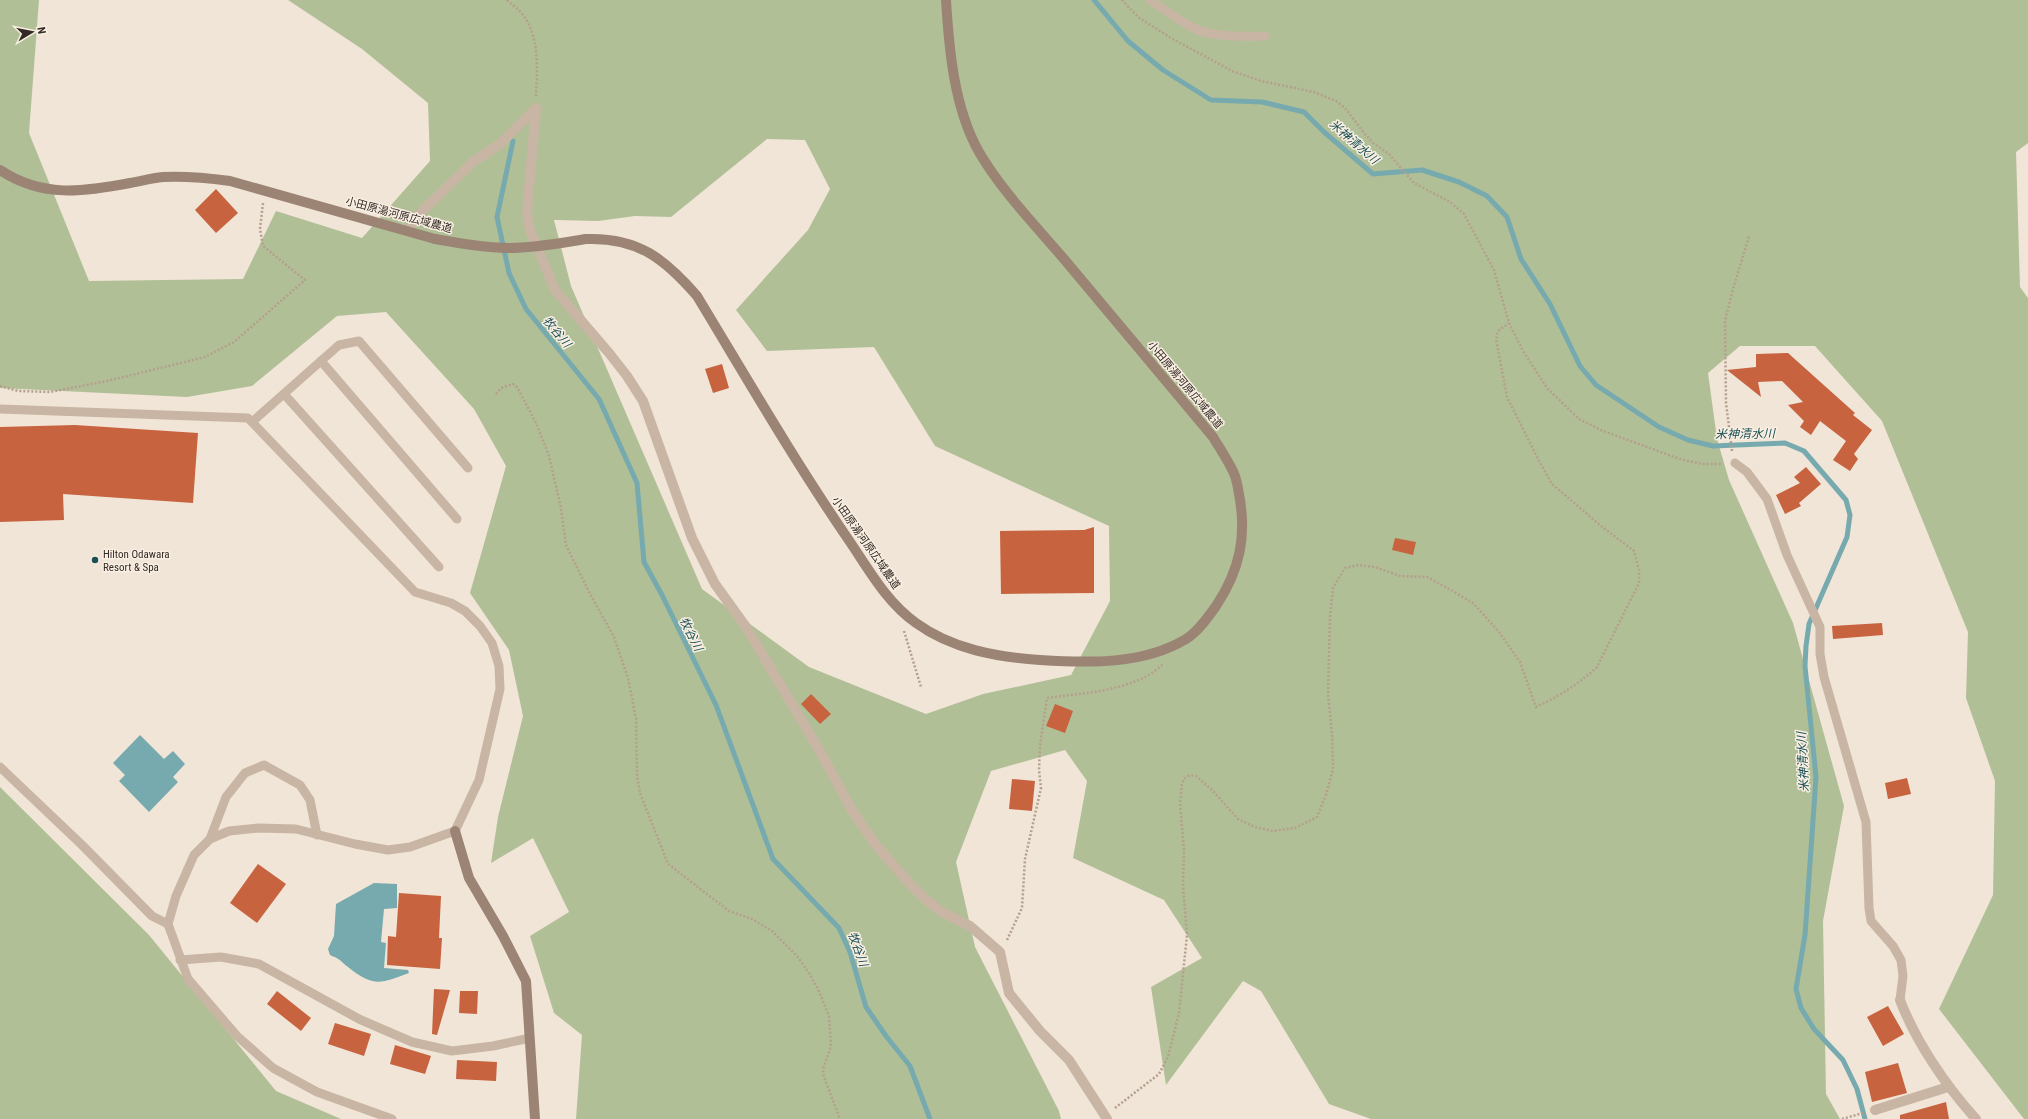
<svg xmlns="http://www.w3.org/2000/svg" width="2028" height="1119" font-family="'Roboto Condensed','Noto Sans JP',sans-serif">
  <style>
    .green { fill: #b1bf97; fill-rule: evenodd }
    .water { fill: #76aaae }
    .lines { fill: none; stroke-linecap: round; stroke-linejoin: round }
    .stream { stroke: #76aaae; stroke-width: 5 }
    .building { fill: #c7633f }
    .path { stroke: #b49f8d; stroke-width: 2.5; stroke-dasharray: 2 2; stroke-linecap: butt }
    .lane { stroke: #c8b5a3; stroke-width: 9 }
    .street { stroke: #c8b5a3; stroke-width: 10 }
    .secondary { stroke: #9c8475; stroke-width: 10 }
    .secondary-bridge { stroke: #9c8475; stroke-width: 10 }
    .poi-dot { fill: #1b5055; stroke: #f9efe3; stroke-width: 1.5 }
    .labels { text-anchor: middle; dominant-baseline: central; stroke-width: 3; stroke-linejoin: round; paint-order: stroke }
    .street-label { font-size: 11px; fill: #332a25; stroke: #f9efe3 }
    .poi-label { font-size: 11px; fill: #332a25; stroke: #f9efe3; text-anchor: start }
    .water-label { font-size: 12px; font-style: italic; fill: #1b5055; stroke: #f9efe3 }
  </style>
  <rect width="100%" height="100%" fill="#f1e5d7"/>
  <!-- green -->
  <g class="green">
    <path d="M0,0H39L29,133L89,281L243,279L276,211L362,238L430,161L428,103L362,49L288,0H2028V143L2016,152L2020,287L2028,298V1119H2024L1939,1009L1993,895L1995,781L1966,698L1968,632L1882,421L1815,346H1740L1708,373L1717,439L1729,480L1793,623L1844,806L1823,921L1826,1094L1840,1119H1371L1329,1104L1261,991L1243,981L1166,1085L1151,987L1202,958L1164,900L1073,858L1087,781L1065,750L991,771L956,862L975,947L1059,1111L1061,1119H576L582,1035L554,1013L530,936L569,912L533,838L491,863L498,817L523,716L509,650L470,593L506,466L474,409L386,312L337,316L252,386L187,397L0,388ZM767,139L805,140L830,189L808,230L736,310L767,351L874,347L935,446L1109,526L1110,601L1071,675L983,694L926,714L809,667L702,589L571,286L554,220L598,221L635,216L671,217Z"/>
    <polygon points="0,787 149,935 276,1091 341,1119 0,1119"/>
  </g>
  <!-- water -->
  <g class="water">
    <polygon points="140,735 164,759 173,751 185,764 173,777 178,782 149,812 119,781 125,775 113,763"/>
    <path d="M374,883L397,884V908L384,909L381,942L386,943L384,968L408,970L409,973C380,984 373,987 348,967C339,960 342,960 330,955L328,949L334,936L336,904Z"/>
  </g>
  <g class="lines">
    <!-- stream -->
    <g class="stream">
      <polyline points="1094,0 1128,41 1163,70 1211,100 1262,102 1304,112 1324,132 1373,174 1422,170 1459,182 1487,196 1507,217 1521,259 1550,304 1580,366 1596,385 1659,427 1688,440 1713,446 1785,443 1804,451 1846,500 1850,515 1847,537 1809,624 1806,646 1805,666 1816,777 1805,935 1796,989 1801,1008 1814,1029 1843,1060 1857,1089 1865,1119"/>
      <polyline points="513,141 497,217 509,273 526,309 599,399 637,483 644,562 662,595 716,705 773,859 839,928 850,952 866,1007 886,1036 910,1066 930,1119"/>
    </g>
  </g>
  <!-- building -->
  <g class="building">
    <polygon points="216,189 238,213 216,233 195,210"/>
    <polygon points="1788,353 1855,413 1853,415 1872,430 1854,454 1858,459 1850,471 1833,460 1846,441 1820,421 1811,435 1800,427 1804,421 1788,405 1803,402 1782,381 1758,382 1761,397 1727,370 1756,367 1756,354"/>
    <polygon points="722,364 729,388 713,393 705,369"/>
    <polygon points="75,425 198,433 193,503 63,494 64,520 0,522 0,427"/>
    <polygon points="1806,467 1821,484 1799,503 1801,506 1785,514 1776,495 1800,483 1794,477"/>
    <polygon points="1094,527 1094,593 1001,594 1000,531 1084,530"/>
    <polygon points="1395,538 1416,542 1413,555 1392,550"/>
    <polygon points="1882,623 1883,635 1833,639 1832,626"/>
    <polygon points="811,694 831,714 820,724 801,704"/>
    <polygon points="1055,704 1073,711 1065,733 1046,726"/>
    <polygon points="1907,778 1911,794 1888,799 1885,783"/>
    <polygon points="1012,779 1035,781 1032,811 1009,809"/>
    <polygon points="258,864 286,884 257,923 230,903"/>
    <polygon points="399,893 441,896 439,938 442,938 440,969 387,965 388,936 396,937"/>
    <polygon points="434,989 450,990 437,1035 432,1034"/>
    <polygon points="277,991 311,1018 301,1031 267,1004"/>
    <polygon points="460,991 478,991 477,1014 459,1013"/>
    <polygon points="1888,1006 1904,1034 1883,1046 1867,1017"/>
    <polygon points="335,1023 371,1034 364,1056 328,1044"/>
    <polygon points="395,1045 431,1056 425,1074 390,1064"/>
    <polygon points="457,1060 497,1062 496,1081 456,1079"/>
    <polygon points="1898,1063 1907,1093 1872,1102 1865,1072"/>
    <polygon points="1946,1102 1949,1119 1900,1119 1900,1115"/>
  </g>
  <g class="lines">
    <!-- path -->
    <g class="path">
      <path d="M507,0C512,5 519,9 523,15C540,37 537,69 536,96"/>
      <polyline points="1122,0 1138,17 1171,38 1232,71 1261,81 1314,92 1336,101 1345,108 1365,134 1373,143 1389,154 1414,183 1450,202 1464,214 1494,270 1509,323 1523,351 1547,388 1579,419 1603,431 1683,460 1703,464 1722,464"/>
      <polyline points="0,386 18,391 50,392 107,381 205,357 234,342 305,280 263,246 260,229 263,203"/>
      <polyline points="496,394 501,388 513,384 517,387 536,423 549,456 561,508 566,545 590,594 614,637 628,678 636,719 637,776 640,793 668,864 729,911 752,919 772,931 797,956 809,973 818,989 829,1016 831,1046 823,1069 824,1077 840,1119"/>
      <polyline points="1732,451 1726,403 1725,321 1733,289 1749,236"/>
      <polyline points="904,631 921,687"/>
      <path d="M1007,940L1022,908L1025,859L1041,788L1039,770L1040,745L1047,698C1083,693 1136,691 1163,664"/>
      <path d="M1115,1108L1159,1074L1168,1057L1179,1013L1187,935L1183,886L1184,850L1180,804L1182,783L1185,778L1190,775L1196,776L1213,791L1238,819L1255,827L1272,831L1295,828L1317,817L1326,795L1333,769L1332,734L1328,694L1330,617L1333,588L1345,568L1359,565L1375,567L1400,576L1427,577L1458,594L1474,604L1499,632L1520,662L1536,707C1558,697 1580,683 1597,667L1639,583V570L1634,551L1601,526L1552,484L1539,461L1507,397L1496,339L1498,331L1509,323"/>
      <polyline points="1842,1119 1863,1113"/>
    </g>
    <!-- lane -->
    <g class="lane">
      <path d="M1150,0C1164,9 1179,21 1194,28C1210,37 1247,37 1265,36"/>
      <polyline points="321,361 457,519"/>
      <polyline points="284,394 439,567"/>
      <polyline points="0,409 248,418 415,592 451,603 465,611 480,626 492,643 499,666 500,689 479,780 455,831 410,847 388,850 355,844 296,829 258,828 229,831 210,839 194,855 176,896 168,924 188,979 237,1036 273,1068 317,1092 392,1119"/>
      <polyline points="252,422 339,345 359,341 468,468"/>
      <polyline points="1735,463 1747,472 1767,499 1787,555 1820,627 1820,654 1824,677 1866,822 1869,908 1871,921 1893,946 1901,960 1903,976 1900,1000"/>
      <polyline points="0,767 82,845 152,916 168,924"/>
      <polyline points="210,839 226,797 245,773 264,765 300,785 310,800 317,835"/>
      <polyline points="180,960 221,957 259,964 359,1019 412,1042 452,1051 493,1046 530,1038"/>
    </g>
    <!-- street -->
    <g class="street">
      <polyline points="536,108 527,212 530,230 555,290 609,353 627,376 643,401 692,538 715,584 746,627 821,753 853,812 876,845 909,883 924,898 940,911 970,926 1000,952 1009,993 1040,1031 1069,1060 1107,1119"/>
      <polyline points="407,232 418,215 474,161 500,144 536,108"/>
      <path d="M1900,1000C1916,1042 1946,1086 1976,1119"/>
      <polyline points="1875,1110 1948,1087"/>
    </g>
    <!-- secondary -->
    <g class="secondary">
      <path d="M0,170C42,198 83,192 130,183C141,181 152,178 163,177C185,176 208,178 230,181L435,239"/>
      <path d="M586,239C638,237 665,259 697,296C746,377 794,460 848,539C868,568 886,602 916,623C952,649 996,657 1040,660C1088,663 1143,665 1186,639C1198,632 1208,617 1216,606C1240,570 1247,536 1239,494C1238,488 1237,482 1235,476C1230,463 1220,449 1213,437C1163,377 1113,318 1064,259C1035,225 1001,190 979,152C954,108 949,49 946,0"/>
      <polyline points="455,831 469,878 503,936 526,981 535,1119"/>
    </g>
    <!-- secondary-bridge -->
    <path class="secondary-bridge" d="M435,239C459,243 484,248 509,248C535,248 561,243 586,239"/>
  </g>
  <!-- markers -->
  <circle class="poi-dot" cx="95" cy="560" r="4"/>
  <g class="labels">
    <!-- street labels -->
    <g class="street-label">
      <text transform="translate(399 215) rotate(15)">小田原湯河原広域農道</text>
      <text transform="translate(1185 385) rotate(50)">小田原湯河原広域農道</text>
      <text transform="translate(866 543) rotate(55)">小田原湯河原広域農道</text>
    </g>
    <!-- poi labels -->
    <g class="poi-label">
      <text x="103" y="554">Hilton Odawara<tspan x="103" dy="13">Resort &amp; Spa</tspan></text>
    </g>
    <!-- water labels -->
    <g class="water-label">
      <text transform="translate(1354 142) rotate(41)">米神清水川</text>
      <text transform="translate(557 332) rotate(50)">牧谷川</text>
      <text transform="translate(1745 434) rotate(-1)">米神清水川</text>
      <text transform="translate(691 634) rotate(63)">牧谷川</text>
      <text transform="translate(1803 762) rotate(-93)">米神清水川</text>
      <text transform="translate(858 949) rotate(70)">牧谷川</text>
    </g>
  </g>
  <!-- north arrow -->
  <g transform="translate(32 32) rotate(80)" stroke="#f9efe3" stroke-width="3" paint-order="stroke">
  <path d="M0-3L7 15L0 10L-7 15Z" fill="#332a25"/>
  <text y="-6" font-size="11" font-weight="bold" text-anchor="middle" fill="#332a25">N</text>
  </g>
</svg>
